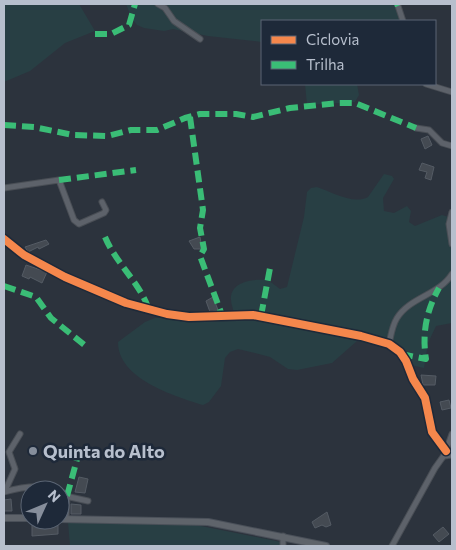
<svg xmlns="http://www.w3.org/2000/svg" width="456" height="550" font-family="Commissioner,sans-serif">
  <style>
    .green { fill: #283f44 }
    .building { fill: #444a52; stroke: #545b64 }
    .lines { fill: none; stroke-linecap: round; stroke-linejoin: round }
    .minor-casing { stroke: #494e55; stroke-width: 7 }
    .major-casing { stroke: #4a5059; stroke-width: 8 }
    .minor { stroke: #5d626a; stroke-width: 5 }
    .major { stroke: #5f646b; stroke-width: 6 }
    .quiet { stroke: #3abd76; stroke-width: 6; stroke-dasharray: 12 6; stroke-linecap: butt }
    .cycleway-casing { stroke: #1e2939; stroke-width: 11 }
    .cycleway { stroke: #f5874c; stroke-width: 8 }
    .poi-dot { fill: #868e9b; stroke: #1e2939; stroke-width: 2 }
    .labels { text-anchor: middle; dominant-baseline: central; stroke-width: 5; stroke-linejoin: round; paint-order: stroke }
    .poi-label { font-size: 18px; font-weight: bold; fill: #b7bfcd; stroke: #1e2939; text-anchor: start }
  </style>
  <rect width="100%" height="100%" fill="#2c333d"/>
  <!-- green -->
  <g class="green">
    <polygon points="4,4 79,4 95,31 65,43 30,71 4,82"/>
    <polygon points="126,4 401,4 402,17 400,21 262,21 262,42 208,36 173,29 164,31 144,28 137,25 132,19"/>
    <polygon points="305,84 357,84 359,95 355,102 307,105"/>
    <path d="M384,174L392,176L394,179L383,198L384,211L394,213L407,206L411,211L409,222L415,226L442,215L452,218V323L436,326L428,343L424,368L402,363L395,353L384,347L357,341L332,363L297,370L288,369L270,357L255,353L238,349L230,352L225,358L221,386L209,402L203,405C174,396 118,379 118,342L145,322L155,318L234,316C234,309 230,303 231,296C234,280 255,279 268,280L280,289L287,287L304,217L307,192L311,188L317,187C332,192 353,205 368,197Z"/>
    <polygon points="68,522 196,525 281,542 281,546 70,546"/>
  </g>
  <!-- building -->
  <g class="building">
    <polygon points="428,136 432,145 425,149 421,139"/>
    <polygon points="422,163 434,167 431,180 425,178 427,172 419,170"/>
    <polygon points="200,237 202,249 194,249 189,241"/>
    <polygon points="46,240 49,244 39,249 38,247 28,252 25,247"/>
    <polygon points="26,265 47,272 42,283 30,277 29,279 22,276"/>
    <polygon points="213,297 218,310 210,312 206,301"/>
    <polygon points="421,375 436,376 435,385 423,385"/>
    <polygon points="449,400 451,408 442,410 440,402"/>
    <polygon points="79,477 88,479 85,493 75,492"/>
    <polygon points="11,499 12,511 4,511 4,500"/>
    <polygon points="71,504 81,505 81,514 71,514"/>
    <polygon points="327,512 331,525 326,527 322,525 315,528 312,522"/>
    <polygon points="32,524 58,525 58,534 32,536"/>
    <polygon points="443,527 449,534 439,542 433,535"/>
  </g>
  <g class="lines">
    <!-- minor casing -->
    <g class="minor-casing">
      <g id="minor">
        <polyline points="158,4 165,8 174,21 200,39"/>
        <polyline points="398,6 403,21"/>
        <polyline points="426,84 452,92"/>
        <polyline points="416,128 429,130 442,143 452,146"/>
        <polyline points="4,188 59,180 74,220 79,224 104,213 106,210 102,202"/>
        <polyline points="452,212 449,224 452,244"/>
        <polyline points="4,239 24,255 65,277 126,303 167,314 189,317 253,315 361,336 389,344 400,352 406,361 413,379 425,398 432,432 446,451"/>
        <path d="M389,344C391,335 392,326 397,318C410,297 439,295 452,274"/>
        <polyline points="444,456 452,455"/>
        <polyline points="5,491 15,469 9,452 20,434"/>
        <polyline points="60,491 70,497 88,501"/>
        <path d="M4,492C21,487 41,484 58,490"/>
        <polyline points="66,519 67,496"/>
        <polyline points="283,536 283,546"/>
        <polyline points="392,546 435,468 445,454 452,434"/>
      </g>
    </g>
    <!-- major casing -->
    <g class="major-casing">
      <g id="major">
        <polyline points="4,518 30,518"/>
        <polyline points="60,519 208,522 326,546"/>
      </g>
    </g>
    <!-- minor -->
    <use href="#minor" class="minor"/>
    <!-- major -->
    <use href="#major" class="major"/>
    <!-- quiet -->
    <g class="quiet">
      <polyline points="397,4 398,6"/>
      <polyline points="95,34 111,34 129,25 135,4"/>
      <polyline points="190,117 203,210 200,228 204,249 200,256 222,315"/>
      <polyline points="4,125 34,127 73,135 108,136 131,130 157,130 185,118 200,114 236,114 253,117 290,108 339,103 355,103 416,128"/>
      <polyline points="59,180 136,170"/>
      <path d="M105,237C116,263 138,281 148,307"/>
      <polyline points="4,286 36,297 51,318 87,347"/>
      <polyline points="261,316 270,268"/>
      <path d="M401,354L426,359C422,334 426,311 439,288"/>
      <polyline points="67,496 79,452"/>
    </g>
    <!-- cycleway casing -->
    <g class="cycleway-casing">
      <polyline id="cycleway" points="4,239 24,255 65,277 126,303 167,314 189,317 253,315 361,336 389,344 400,352 406,361 413,379 425,398 432,432 446,451"/>
    </g>
    <!-- cycleway -->
    <use href="#cycleway" class="cycleway"/>
  </g>
  <!-- markers -->
  <circle class="poi-dot" cx="33" cy="451" r="5"/>
  <g class="labels">
    <!-- poi labels -->
    <g class="poi-label">
      <text x="43" y="451">Quinta do Alto</text>
    </g>
  </g>
  <!-- border -->
  <rect width="456" height="550" fill="none" stroke="#b7bfcd" stroke-width="10"/>
  <!-- legend -->
  <rect x="261" y="20" width="175" height="65" fill="#1e2939" stroke="#5b6574"/>
  <rect x="271" y="36" width="25" height="8" fill="#f5874c" stroke="#5b6574"/>
  <text x="306" y="45" font-size="15" fill="#b7bfcd">Ciclovia</text>
  <rect x="271" y="61" width="25" height="8" fill="#3abd76" stroke="#5b6574"/>
  <text x="306" y="70" font-size="15" fill="#b7bfcd">Trilha</text>
  <!-- north arrow -->
  <g transform="translate(45 505) rotate(46)"><circle r="24" fill="#1e2939" stroke="#5b6574"/>
  <path d="M0-4L9 19L0 12L-9 19Z" fill="#868e9b"/>
  <text y="-8" font-size="14" font-weight="bold" text-anchor="middle" fill="#b7bfcd">N</text>
  </g>
</svg>
